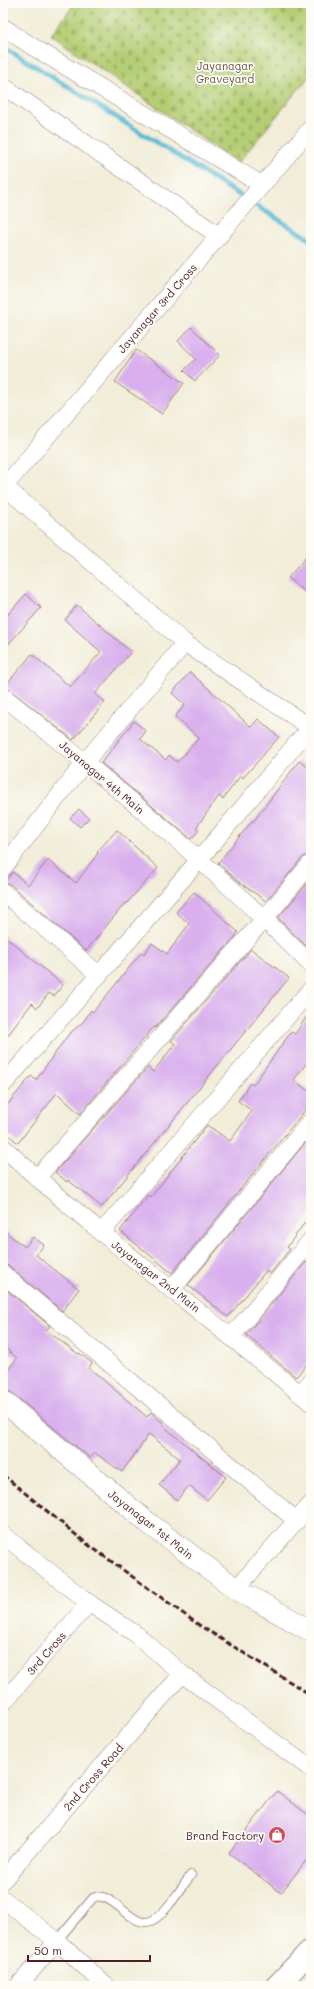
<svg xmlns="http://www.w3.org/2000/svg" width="314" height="1989" font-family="Mali,sans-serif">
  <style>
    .cemetery { fill: url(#cemetery-stones); stroke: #807650 }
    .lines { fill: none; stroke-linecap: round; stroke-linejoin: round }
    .stream { stroke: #54b7d3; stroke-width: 5 }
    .building { fill: #d9b0ed }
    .service-casing { stroke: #9e8682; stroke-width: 10 }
    .minor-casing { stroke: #9e8682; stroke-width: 18 }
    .tertiary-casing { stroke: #9e8682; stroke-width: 22 }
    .secondary-casing { stroke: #9e8682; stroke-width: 24 }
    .service { stroke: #fff; stroke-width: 8 }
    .minor { stroke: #fff; stroke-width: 17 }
    .tertiary { stroke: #fff; stroke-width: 21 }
    .secondary { stroke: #fff; stroke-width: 22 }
    .rail { stroke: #4a1f2b; stroke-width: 3; stroke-dasharray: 6 3; stroke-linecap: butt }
    .labels { text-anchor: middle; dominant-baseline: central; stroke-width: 3.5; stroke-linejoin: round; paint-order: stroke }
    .park-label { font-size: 11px; fill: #6a5441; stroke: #fdfcf7 }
    .street-label { font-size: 11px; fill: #4a1f2b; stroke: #fdfcf7 }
    .poi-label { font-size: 11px; fill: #4a1f2b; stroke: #fdfcf7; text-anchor: end }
  </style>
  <defs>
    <pattern id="cemetery-stones" width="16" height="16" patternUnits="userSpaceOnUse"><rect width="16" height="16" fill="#b5ce74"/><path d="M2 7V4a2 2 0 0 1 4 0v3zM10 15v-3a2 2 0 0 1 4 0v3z" fill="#9db065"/></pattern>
  </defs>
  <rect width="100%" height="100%" fill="#fdfcf7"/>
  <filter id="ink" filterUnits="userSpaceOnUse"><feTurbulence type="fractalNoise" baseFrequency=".025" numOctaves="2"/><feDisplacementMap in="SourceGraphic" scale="8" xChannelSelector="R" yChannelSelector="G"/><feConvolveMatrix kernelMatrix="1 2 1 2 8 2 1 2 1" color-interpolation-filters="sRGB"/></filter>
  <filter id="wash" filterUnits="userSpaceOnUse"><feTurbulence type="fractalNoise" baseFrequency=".012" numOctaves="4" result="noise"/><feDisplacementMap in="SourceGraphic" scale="16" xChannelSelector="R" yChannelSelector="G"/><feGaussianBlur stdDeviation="0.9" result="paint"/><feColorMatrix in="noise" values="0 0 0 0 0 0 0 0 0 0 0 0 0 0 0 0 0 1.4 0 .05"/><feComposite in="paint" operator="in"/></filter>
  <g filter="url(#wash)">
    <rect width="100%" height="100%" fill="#f1edd8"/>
    <!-- cemetery -->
    <polygon class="cemetery" points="75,3 311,3 311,74 238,163 51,35"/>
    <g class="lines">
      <!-- stream -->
      <polyline class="stream" points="3,46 311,240"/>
    </g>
    <g id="blocks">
      <!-- building -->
      <g class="building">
        <polygon points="191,327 220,355 195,381 184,370 196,359 178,341"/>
        <polygon points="136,350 184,383 162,414 115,382"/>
        <polygon points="311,551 311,597 288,578"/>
        <polygon points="26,594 41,608 3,650 3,620"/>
        <polygon points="77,605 131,652 95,694 105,702 73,740 5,686 32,654 70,687 101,652 65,620"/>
        <polygon points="190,672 251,727 258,719 279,737 243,778 241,775 223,799 219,796 196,828 199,830 191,839 101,763 134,721 146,731 140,739 166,760 169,755 177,762 199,738 175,717 185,705 172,693"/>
        <polygon points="299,761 311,769 311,853 303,857 266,901 239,882 218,863 252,821 253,822"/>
        <polygon points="79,809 89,818 80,827 70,818"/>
        <polygon points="117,830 158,868 126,904 125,903 86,951 10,884 4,882 13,872 28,885 48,860 76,883 98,853 97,852"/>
        <polygon points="311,879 311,951 278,918"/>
        <polygon points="194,892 238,932 235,937 155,1028 154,1027 80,1114 57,1093 18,1143 3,1130 3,1110 31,1076 36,1080 68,1035 84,1021 91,1010 93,1012 142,952 144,954 152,943 167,954 189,924 176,912"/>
        <polygon points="3,935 63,985 54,996 49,993 37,1008 32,1003 3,1042"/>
        <polygon points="251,949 289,978 102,1207 68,1180 67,1182 55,1172 148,1067 153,1072 175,1044 171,1041"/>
        <polygon points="311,1010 311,1057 294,1080 311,1093 311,1103 172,1273 120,1231 148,1195 151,1197 207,1125 230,1141 252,1111 238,1101 250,1083 253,1085 291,1032 295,1034"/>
        <polygon points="305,1143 311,1147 311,1214 287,1247 290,1249 270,1274 266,1271 228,1317 188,1285"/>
        <polygon points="3,1230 25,1247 33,1237 44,1245 36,1255 79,1289 62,1311 9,1266 3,1264"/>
        <polygon points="306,1262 311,1266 311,1359 296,1377 246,1335"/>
        <polygon points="3,1287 50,1326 46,1330 78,1354 79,1353 92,1363 89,1368 147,1417 151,1412 164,1424 163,1426 226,1477 207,1500 189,1486 177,1500 159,1485 180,1459 149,1434 122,1472 95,1453 90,1458 11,1392 3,1389 3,1377 17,1358 3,1346"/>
        <polygon points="277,1791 311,1817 311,1854 281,1893 229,1853"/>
      </g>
    </g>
  </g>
  <g filter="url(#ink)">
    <use href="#blocks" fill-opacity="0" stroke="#9e8682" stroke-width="1"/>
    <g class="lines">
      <!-- service casing -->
      <g class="service-casing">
        <path id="service" d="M57,1941L93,1898C112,1888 133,1932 153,1920C167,1912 181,1888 191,1875"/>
      </g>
      <!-- minor casing -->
      <g class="minor-casing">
        <g id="minor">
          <polyline points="3,27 30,45 262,185"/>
          <polyline points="3,86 219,236"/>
          <polyline points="4,486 185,643 311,728"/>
          <polyline points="3,488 311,128"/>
          <path d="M3,696C109,781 215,868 311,965"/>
          <polyline points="3,868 85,762 185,643"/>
          <polyline points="3,892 99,975"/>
          <polyline points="3,1085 199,860 301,738 311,732"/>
          <path d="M3,1147C101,1237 209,1317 311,1403"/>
          <polyline points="37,1178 265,918 311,863"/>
          <polyline points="101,1233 311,989"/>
          <polyline points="3,1274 297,1521"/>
          <polyline points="172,1289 311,1121"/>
          <polyline points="232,1336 311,1240"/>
          <polyline points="300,1394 311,1381"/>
          <polyline points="3,1535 89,1603 137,1635 182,1674 311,1769"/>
          <polyline points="236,1589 311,1504"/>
          <polyline points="3,1703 89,1603"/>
          <polyline points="3,1880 182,1674"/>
          <polyline points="3,1899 57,1941 106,1986"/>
          <polyline points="18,1986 57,1941"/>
        </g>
      </g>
      <!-- tertiary casing -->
      <g class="tertiary-casing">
        <polyline id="tertiary" points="3,1401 147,1522 236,1589 311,1631"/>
      </g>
      <!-- secondary casing -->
      <g class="secondary-casing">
        <polyline id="secondary" points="277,1986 311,1950"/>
      </g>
      <!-- service -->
      <use href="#service" class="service"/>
      <!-- minor -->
      <use href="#minor" class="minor"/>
      <!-- tertiary -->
      <use href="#tertiary" class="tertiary"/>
      <!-- secondary -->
      <use href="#secondary" class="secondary"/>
      <!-- rail -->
      <polyline class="rail" points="3,1475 86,1543 199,1625 311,1695"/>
    </g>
  </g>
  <!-- icons -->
  <defs>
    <g id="shop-disc" transform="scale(0.9)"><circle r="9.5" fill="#d1495b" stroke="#fdfcf7"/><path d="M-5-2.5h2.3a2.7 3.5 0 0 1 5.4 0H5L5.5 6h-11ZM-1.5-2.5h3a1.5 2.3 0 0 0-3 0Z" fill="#fff"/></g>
  </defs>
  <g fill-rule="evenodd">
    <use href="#shop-disc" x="277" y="1835"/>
  </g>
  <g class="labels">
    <!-- park labels -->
    <g class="park-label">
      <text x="225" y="65">Jayanagar<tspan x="225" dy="13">Graveyard</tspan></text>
    </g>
    <!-- street labels -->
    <g class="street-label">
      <text transform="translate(157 308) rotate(-49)">Jayanagar 3rd Cross</text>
      <text transform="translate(102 777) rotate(40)">Jayanagar 4th Main</text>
      <text transform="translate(156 1276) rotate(38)">Jayanagar 2nd Main</text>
      <text transform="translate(151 1524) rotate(38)">Jayanagar 1st Main</text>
      <text transform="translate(46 1653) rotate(-49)">3rd Cross</text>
      <text transform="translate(93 1777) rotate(-49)">2nd Cross Road</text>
    </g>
    <!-- poi labels -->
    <g class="poi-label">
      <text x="264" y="1835">Brand Factory</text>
    </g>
  </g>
  <!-- margin -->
  <rect width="314" height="1989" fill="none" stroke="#fdfcf7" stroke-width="16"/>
  <!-- scale -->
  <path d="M28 1955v6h122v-6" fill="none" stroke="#4a1f2b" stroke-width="2"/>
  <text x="34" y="1955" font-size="12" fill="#4a1f2b" stroke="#fdfcf7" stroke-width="3" paint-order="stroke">50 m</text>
</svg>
